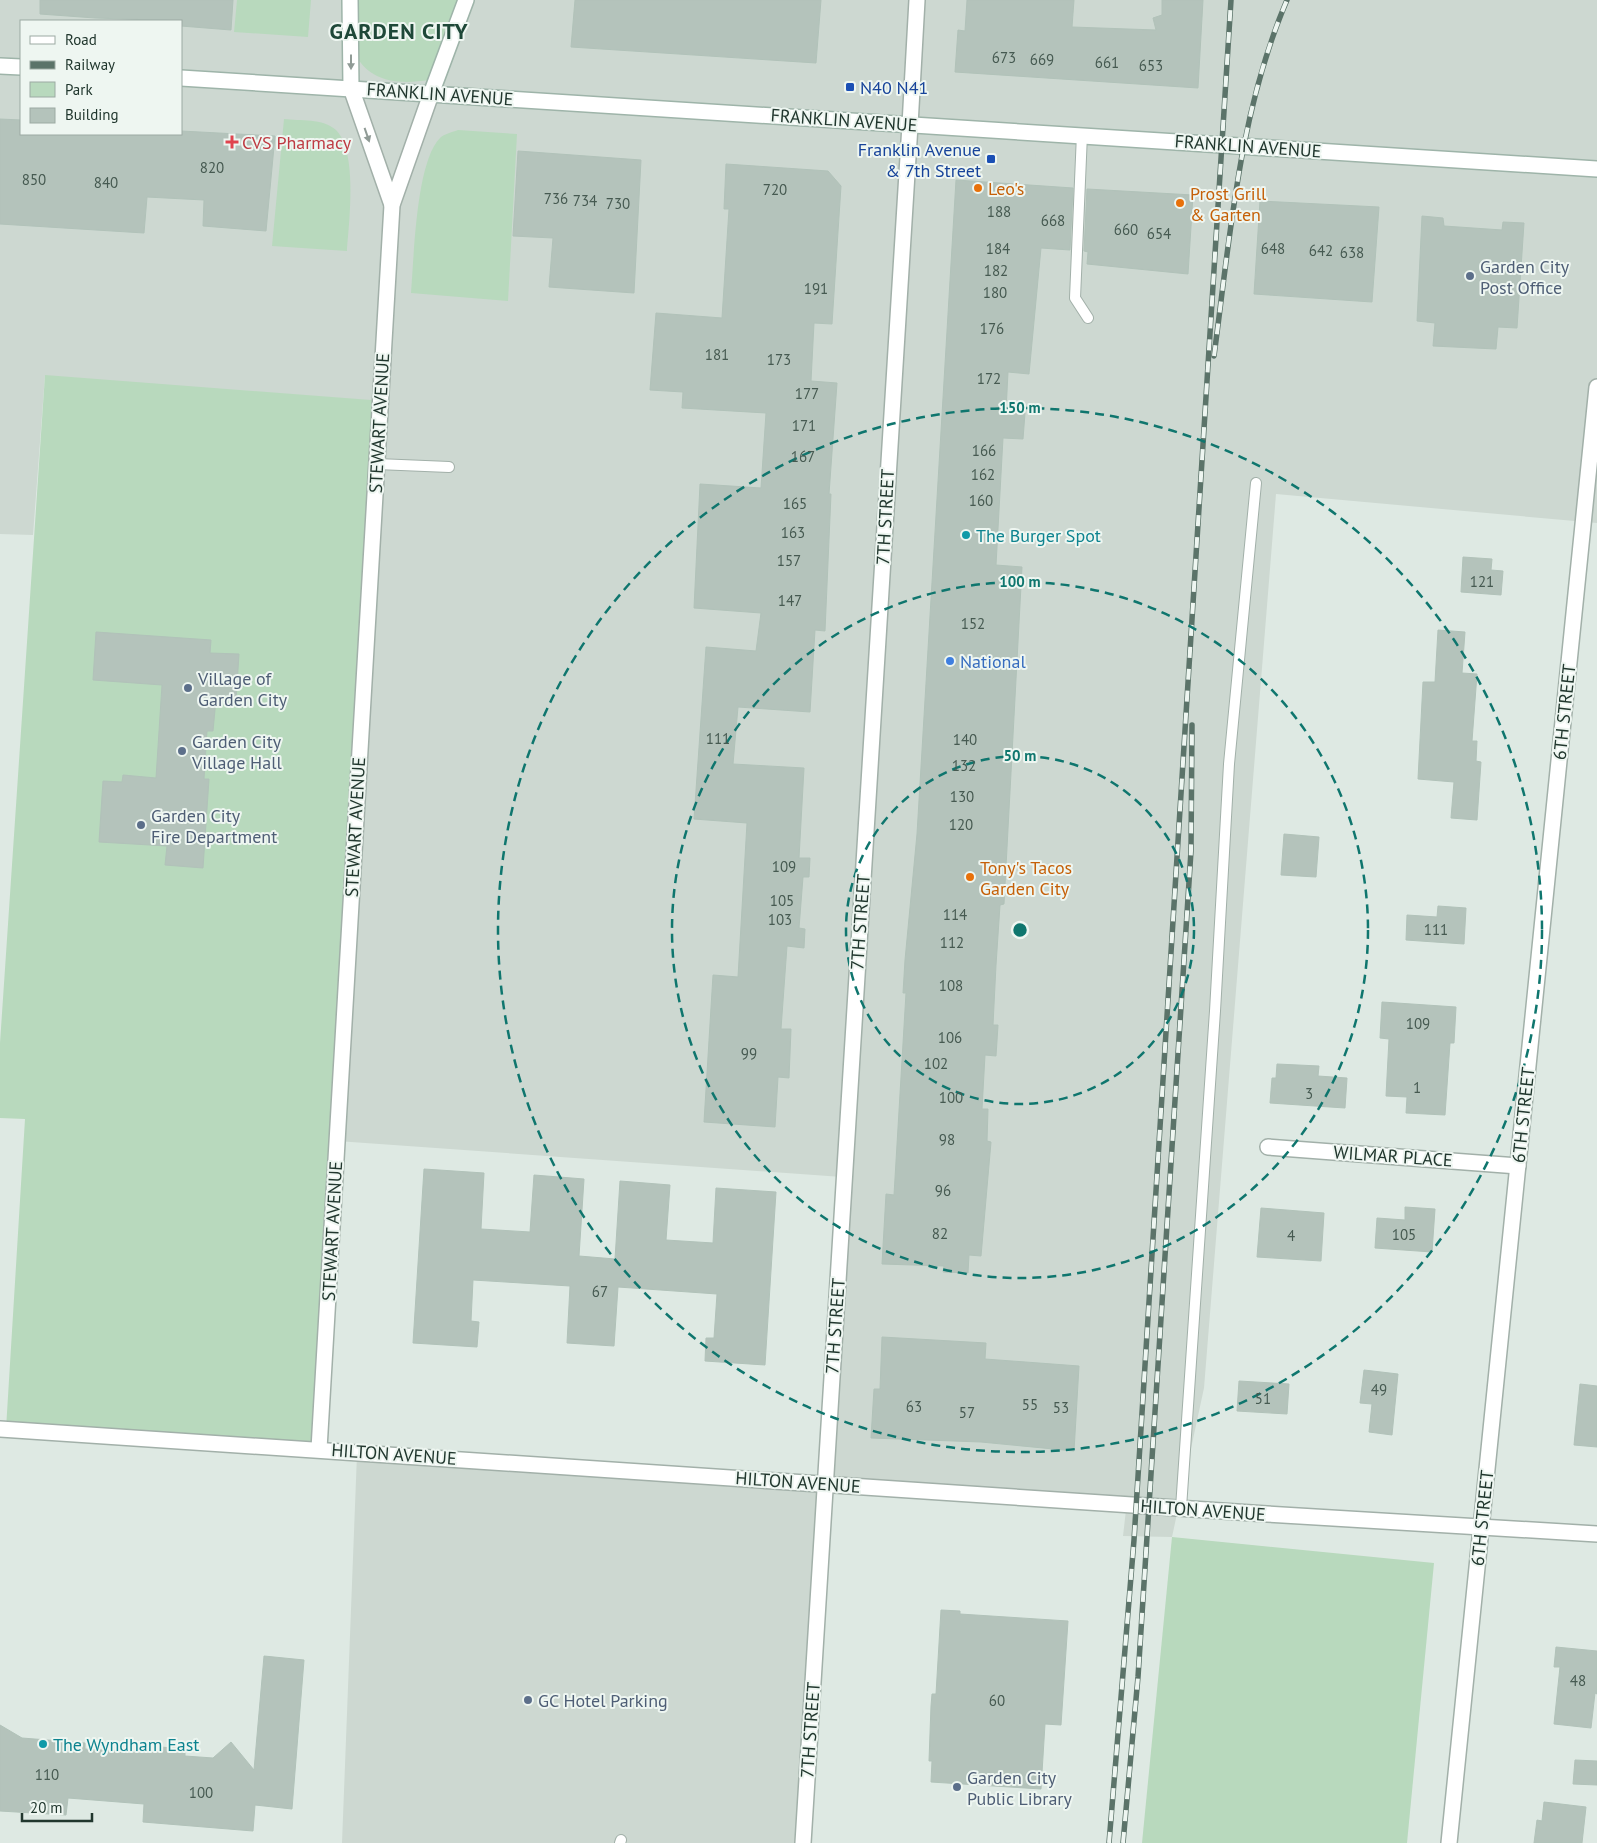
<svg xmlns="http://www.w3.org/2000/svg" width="1597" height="1843" font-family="'PT Sans',sans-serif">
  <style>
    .built { fill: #cdd8d1; fill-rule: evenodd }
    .green { fill: #b8d9bd }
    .building { fill: #b4c3bb; stroke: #b1c2b9 }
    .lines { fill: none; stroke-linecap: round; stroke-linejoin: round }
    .service-casing { stroke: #a2b0a9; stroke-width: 12 }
    .minor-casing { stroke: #a2b0a9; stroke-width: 18 }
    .tertiary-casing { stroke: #a2b0a9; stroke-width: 18 }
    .secondary-casing { stroke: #9eb4a9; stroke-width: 18 }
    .service { stroke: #fff; stroke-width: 10 }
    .minor { stroke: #fff; stroke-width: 15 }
    .tertiary { stroke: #fff; stroke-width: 15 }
    .secondary { stroke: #fff; stroke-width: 15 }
    .rail-casing { stroke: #5b7369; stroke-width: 5.5 }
    .rail { stroke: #eef6f1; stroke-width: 4; stroke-dasharray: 11; stroke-linecap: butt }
    .oneway { fill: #909b96 }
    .ring { fill: none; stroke: #0f766e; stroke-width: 2.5; stroke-dasharray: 9 6 }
    .transit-dot { fill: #1a4fb4; stroke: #eef6f1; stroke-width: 2 }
    .health-dot { fill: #e0444e; stroke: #eef6f1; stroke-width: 2 }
    .food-dot { fill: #e8710a; stroke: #eef6f1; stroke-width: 2 }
    .service-dot { fill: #5c6f8a; stroke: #eef6f1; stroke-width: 2 }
    .culture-dot { fill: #0f9aa8; stroke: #eef6f1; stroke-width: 2 }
    .shop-dot { fill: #3f7fe0; stroke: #eef6f1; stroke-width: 2 }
    .labels { text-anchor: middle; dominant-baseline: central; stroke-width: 4; stroke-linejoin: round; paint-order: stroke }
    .number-label { font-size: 15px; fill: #465a51 }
    .transit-label { font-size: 18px; fill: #164399; stroke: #eef6f1; text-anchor: start }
    .street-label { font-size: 18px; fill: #21372e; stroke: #eef6f1 }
    .health-label { font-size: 18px; fill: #be3a42; stroke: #eef6f1; text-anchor: start }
    .food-label { font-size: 18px; fill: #c56008; stroke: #eef6f1; text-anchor: start }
    .service-label { font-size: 18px; fill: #4e5e75; stroke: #eef6f1; text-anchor: start }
    .culture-label { font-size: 18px; fill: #0d838f; stroke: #eef6f1; text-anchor: start }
    .shop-label { font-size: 18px; fill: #366cbe; stroke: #eef6f1; text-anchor: start }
    .district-label { font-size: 22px; font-weight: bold; letter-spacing: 1px; fill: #1e4838; stroke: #eef6f1 }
    .centre { fill: #0f766e; stroke: #eef6f1; stroke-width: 2.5 }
    .ring-label { font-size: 15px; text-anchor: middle; font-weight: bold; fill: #0f766e; stroke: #eef6f1; stroke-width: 4; stroke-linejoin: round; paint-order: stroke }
  </style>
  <rect width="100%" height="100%" fill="#dee9e3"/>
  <!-- built -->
  <path class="built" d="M0,0H1597V523L1276,494L1204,1388L1172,1537L1123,1536L1127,1501L826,1484L802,1843H342L357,1454L826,1483L842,1177L337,1141L45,375L33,535L0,534ZM21,21H181V134H21Z"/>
  <!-- green -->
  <g class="green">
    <polygon points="237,0 311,0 308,37 234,32"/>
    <path d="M351,0H465L429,80C397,85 364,82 352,46C348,34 351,14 351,0Z"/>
    <path d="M284,119C300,121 323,118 336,130C358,152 349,223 347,251L272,246Z"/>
    <path d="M458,130L517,134L508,301L411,293C414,257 416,162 440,138C444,134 453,132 458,130Z"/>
    <polygon points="45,375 384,401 319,1449 6,1429 25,1119 0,1118 0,1043"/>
    <polygon points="1172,1537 1434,1563 1407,1843 1142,1843"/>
  </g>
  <!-- building -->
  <g class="building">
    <polygon points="40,0 233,0 231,30 181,26 181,21 95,18 40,14"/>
    <polygon points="575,0 821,0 816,63 571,47"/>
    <polygon points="967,0 1074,0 1072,27 1156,30 1153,18 1162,15 1162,0 1203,0 1198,88 955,72 958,30 965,31"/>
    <polygon points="0,119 21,120 21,134 181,134 181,131 275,136 266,231 203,226 204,200 147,197 144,233 0,224"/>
    <polygon points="518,151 641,160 634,293 549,287 553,238 513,236"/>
    <polygon points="726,164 828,171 841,186 832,324 814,323 811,381 837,383 829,494 831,494 825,631 815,630 810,712 738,707 733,764 804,768 799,858 810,858 809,877 803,877 799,928 805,929 804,948 787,946 781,1029 791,1029 789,1078 778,1077 775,1127 704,1122 713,975 738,977 747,823 694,819 706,647 756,651 761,613 694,608 700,484 761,488 766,413 682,408 683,392 650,390 656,313 722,318 729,209 724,209"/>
    <polygon points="956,180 1073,188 1070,250 1041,248 1029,374 1008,372 1006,411 1025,413 1023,439 1003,438 996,565 1022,567 1004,904 1000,905 996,965 993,1025 998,1025 996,1056 985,1055 982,1109 988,1109 987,1141 991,1142 981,1256 969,1255 968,1273 943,1272 944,1266 882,1264 886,1194 894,1195 906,993 903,993 905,960 917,834"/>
    <polygon points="1087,189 1193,195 1188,274 1087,264 1088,252 1084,251"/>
    <polygon points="1260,201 1379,207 1372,302 1254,294"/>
    <polygon points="1422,216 1443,218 1444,226 1502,230 1503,222 1524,223 1517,328 1498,327 1496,349 1433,346 1435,323 1417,321"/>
    <polygon points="1463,557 1492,559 1491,570 1503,571 1501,595 1461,592"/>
    <polygon points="1438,630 1465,632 1462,673 1477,674 1472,741 1477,741 1476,761 1481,762 1477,820 1451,818 1454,782 1418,779 1423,682 1435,682"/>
    <polygon points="96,632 211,640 210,653 239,654 236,700 216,699 213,731 207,731 204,779 209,779 203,868 165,865 167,846 99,842 103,781 122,782 123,775 156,778 162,685 93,680"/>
    <polygon points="1284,834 1319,837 1316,877 1281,875"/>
    <polygon points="1438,906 1466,908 1464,944 1406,940 1407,915 1437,917"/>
    <polygon points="1382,1002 1456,1007 1454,1043 1450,1043 1445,1115 1406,1113 1407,1097 1386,1096 1389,1039 1380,1038"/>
    <polygon points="1277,1064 1319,1066 1318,1076 1347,1078 1345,1108 1270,1103 1272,1078 1276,1078"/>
    <polygon points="424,1169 484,1173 481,1229 530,1232 534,1175 584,1179 579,1256 615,1259 620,1181 670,1185 666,1240 713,1243 716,1188 776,1192 765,1365 705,1361 706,1338 714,1338 717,1294 618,1287 614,1346 567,1343 570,1286 473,1280 471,1321 479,1322 477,1347 413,1343"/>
    <polygon points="1405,1207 1435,1209 1432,1252 1375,1248 1377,1218 1405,1220"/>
    <polygon points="1261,1208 1324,1213 1321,1261 1257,1257"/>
    <polygon points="882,1337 986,1343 985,1359 1079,1366 1074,1451 981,1442 871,1438 874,1389 880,1389"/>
    <polygon points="1364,1370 1398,1374 1392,1435 1369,1432 1372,1404 1360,1403"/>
    <polygon points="1239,1381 1289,1384 1287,1414 1237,1411"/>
    <polygon points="1580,1384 1597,1386 1597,1447 1574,1445"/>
    <polygon points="941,1610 960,1611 960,1614 1068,1621 1061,1725 1045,1724 1041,1789 931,1782 932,1761 929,1761 931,1706 932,1694 936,1694"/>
    <polygon points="1556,1647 1597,1651 1597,1694 1595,1693 1591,1728 1554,1724 1560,1667 1554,1667"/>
    <polygon points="264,1656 304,1660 292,1809 255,1805 253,1831 143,1822 144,1804 68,1798 66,1815 0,1811 0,1725 22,1738 85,1743 85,1749 135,1752 136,1745 185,1749 185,1756 213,1758 231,1742 254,1770"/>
    <polygon points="1575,1760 1597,1761 1597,1785 1573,1784"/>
    <polygon points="1544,1802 1586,1807 1582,1843 1534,1843 1537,1820 1542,1821"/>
  </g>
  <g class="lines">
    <!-- service casing -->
    <g class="service-casing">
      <g id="service">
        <polyline points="1082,134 1075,298 1088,318"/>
        <polyline points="377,464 449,467"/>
        <polyline points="1181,1508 1215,1011 1229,764 1256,483"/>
        <polyline points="620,1843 621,1840"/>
      </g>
    </g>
    <!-- minor casing -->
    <g class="minor-casing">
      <g id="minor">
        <polyline points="351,88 392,205"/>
        <polyline points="910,125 917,0"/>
        <polyline points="1268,1147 1518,1166"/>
        <polyline points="0,1429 1267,1514 1597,1534"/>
        <polyline points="319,1449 392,205 431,94"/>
        <polyline points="1449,1843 1597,387"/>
      </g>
    </g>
    <!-- tertiary casing -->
    <g class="tertiary-casing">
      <polyline id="tertiary" points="803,1843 910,125"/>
    </g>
    <!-- secondary casing -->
    <g class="secondary-casing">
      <g id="secondary">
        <polyline points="350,0 351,88"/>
        <polyline points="0,66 21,67"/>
        <polyline points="181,78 1597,169"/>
        <polyline points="431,94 466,0"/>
      </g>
    </g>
    <!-- service -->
    <use href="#service" class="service"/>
    <!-- minor -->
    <use href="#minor" class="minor"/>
    <!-- tertiary -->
    <use href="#tertiary" class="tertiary"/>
    <!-- secondary -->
    <use href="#secondary" class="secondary"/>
    <!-- rail casing -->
    <g class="rail-casing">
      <g id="rail">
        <path d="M1214,356C1230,237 1239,112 1287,0"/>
        <polyline points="1109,1843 1134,1540 1231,0"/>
        <polyline points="1123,1843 1138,1677 1191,851 1192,725"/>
      </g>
    </g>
    <!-- rail -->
    <use href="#rail" class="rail"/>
  </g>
  <!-- one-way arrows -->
  <defs><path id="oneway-solid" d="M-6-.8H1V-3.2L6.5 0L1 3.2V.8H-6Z" transform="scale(1.25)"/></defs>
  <g class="oneway">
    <use href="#oneway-solid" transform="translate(351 62) rotate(90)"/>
    <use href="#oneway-solid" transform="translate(367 135) rotate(71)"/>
  </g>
  <!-- distance rings -->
  <g class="ring">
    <circle cx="1020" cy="930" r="174"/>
    <circle cx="1020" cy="930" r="348"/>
    <circle cx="1020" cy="930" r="522"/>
  </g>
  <!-- markers -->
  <g class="transit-dot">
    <rect x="845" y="82" width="10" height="10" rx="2.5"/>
    <rect x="986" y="154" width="10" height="10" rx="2.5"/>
  </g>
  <path class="health-dot" d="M229.5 134.5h5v5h5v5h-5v5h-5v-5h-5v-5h5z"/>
  <g class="food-dot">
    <circle cx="978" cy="188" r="5"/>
    <circle cx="1180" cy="203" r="5"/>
    <circle cx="970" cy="877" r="5"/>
  </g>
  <g class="service-dot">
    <circle cx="1470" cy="276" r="5"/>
    <circle cx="188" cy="688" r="5"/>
    <circle cx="182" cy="751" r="5"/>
    <circle cx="141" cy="825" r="5"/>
    <circle cx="528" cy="1700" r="5"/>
    <circle cx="957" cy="1787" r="5"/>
  </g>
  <g class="culture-dot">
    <circle cx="966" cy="535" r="5"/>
    <circle cx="43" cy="1744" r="5"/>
  </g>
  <circle class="shop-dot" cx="950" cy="661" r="5"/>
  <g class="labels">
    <!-- number labels -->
    <g class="number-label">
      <text x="1004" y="57">673</text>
      <text x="1042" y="59">669</text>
      <text x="1107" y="62">661</text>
      <text x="1151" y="65">653</text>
      <text x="212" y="167">820</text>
      <text x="34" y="179">850</text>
      <text x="106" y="182">840</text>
      <text x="775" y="189">720</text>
      <text x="556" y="198">736</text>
      <text x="585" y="200">734</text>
      <text x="618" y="203">730</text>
      <text x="999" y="211">188</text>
      <text x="1053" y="220">668</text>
      <text x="1126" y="229">660</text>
      <text x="1159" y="233">654</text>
      <text x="998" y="248">184</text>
      <text x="1273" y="248">648</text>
      <text x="1321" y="250">642</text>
      <text x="1352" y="252">638</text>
      <text x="996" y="270">182</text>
      <text x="816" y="288">191</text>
      <text x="995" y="292">180</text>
      <text x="992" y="328">176</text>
      <text x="717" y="354">181</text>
      <text x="779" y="359">173</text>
      <text x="989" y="378">172</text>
      <text x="807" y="393">177</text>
      <text x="804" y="425">171</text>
      <text x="984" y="450">166</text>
      <text x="803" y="456">167</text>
      <text x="983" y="474">162</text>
      <text x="981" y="500">160</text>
      <text x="795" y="503">165</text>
      <text x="793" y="532">163</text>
      <text x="789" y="560">157</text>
      <text x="1482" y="581">121</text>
      <text x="790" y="600">147</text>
      <text x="973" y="623">152</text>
      <text x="718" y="738">111</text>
      <text x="965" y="739">140</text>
      <text x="964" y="765">132</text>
      <text x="962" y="796">130</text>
      <text x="961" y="824">120</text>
      <text x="784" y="866">109</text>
      <text x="782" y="900">105</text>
      <text x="955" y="914">114</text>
      <text x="780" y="919">103</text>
      <text x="1436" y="929">111</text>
      <text x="952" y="942">112</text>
      <text x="951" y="985">108</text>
      <text x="1418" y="1023">109</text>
      <text x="950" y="1037">106</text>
      <text x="749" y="1053">99</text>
      <text x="936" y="1063">102</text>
      <text x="1417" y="1087">1</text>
      <text x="1309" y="1093">3</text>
      <text x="951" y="1097">100</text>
      <text x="947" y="1139">98</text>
      <text x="943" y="1190">96</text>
      <text x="940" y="1233">82</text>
      <text x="1404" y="1234">105</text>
      <text x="1291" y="1235">4</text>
      <text x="600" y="1291">67</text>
      <text x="1379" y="1389">49</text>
      <text x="1263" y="1398">51</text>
      <text x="1030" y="1404">55</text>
      <text x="914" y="1406">63</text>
      <text x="1061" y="1407">53</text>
      <text x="967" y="1412">57</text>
      <text x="1578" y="1680">48</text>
      <text x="997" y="1700">60</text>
      <text x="47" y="1774">110</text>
      <text x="201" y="1792">100</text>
    </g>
    <!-- transit labels -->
    <g class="transit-label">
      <text x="860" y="87">N40 N41</text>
      <text x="981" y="149" text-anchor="end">Franklin Avenue<tspan x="981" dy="21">&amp; 7th Street</tspan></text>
    </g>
    <!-- street labels -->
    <g class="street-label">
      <text transform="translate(440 94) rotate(4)">FRANKLIN AVENUE</text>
      <text transform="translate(844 120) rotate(4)">FRANKLIN AVENUE</text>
      <text transform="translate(1248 146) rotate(4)">FRANKLIN AVENUE</text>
      <text transform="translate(379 423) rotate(-87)">STEWART AVENUE</text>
      <text transform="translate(885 517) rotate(-87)">7TH STREET</text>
      <text transform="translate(1564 712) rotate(-84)">6TH STREET</text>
      <text transform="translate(355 827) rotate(-87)">STEWART AVENUE</text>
      <text transform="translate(860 922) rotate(-86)">7TH STREET</text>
      <text transform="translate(1523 1115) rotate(-84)">6TH STREET</text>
      <text transform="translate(1393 1156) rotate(4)">WILMAR PLACE</text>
      <text transform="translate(332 1231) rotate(-87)">STEWART AVENUE</text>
      <text transform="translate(835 1326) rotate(-86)">7TH STREET</text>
      <text transform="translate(394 1454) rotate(4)">HILTON AVENUE</text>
      <text transform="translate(798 1482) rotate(4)">HILTON AVENUE</text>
      <text transform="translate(1203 1510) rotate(4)">HILTON AVENUE</text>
      <text transform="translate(1482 1518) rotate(-84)">6TH STREET</text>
      <text transform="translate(810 1730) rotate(-86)">7TH STREET</text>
    </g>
    <!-- health labels -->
    <g class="health-label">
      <text x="242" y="142">CVS Pharmacy</text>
    </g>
    <!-- food labels -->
    <g class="food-label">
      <text x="988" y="188">Leo's</text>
      <text x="1190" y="193">Prost Grill<tspan x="1190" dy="21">&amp; Garten</tspan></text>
      <text x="980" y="867">Tony's Tacos<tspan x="980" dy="21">Garden City</tspan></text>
    </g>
    <!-- service labels -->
    <g class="service-label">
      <text x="1480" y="266">Garden City<tspan x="1480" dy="21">Post Office</tspan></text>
      <text x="198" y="678">Village of<tspan x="198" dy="21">Garden City</tspan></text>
      <text x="192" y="741">Garden City<tspan x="192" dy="21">Village Hall</tspan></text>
      <text x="151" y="815">Garden City<tspan x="151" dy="21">Fire Department</tspan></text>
      <text x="538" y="1700">GC Hotel Parking</text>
      <text x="967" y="1777">Garden City<tspan x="967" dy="21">Public Library</tspan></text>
    </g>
    <!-- culture labels -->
    <g class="culture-label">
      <text x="976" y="535">The Burger Spot</text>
      <text x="53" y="1744">The Wyndham East</text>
    </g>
    <!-- shop labels -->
    <g class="shop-label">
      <text x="960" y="661">National</text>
    </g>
    <!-- district labels -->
    <g class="district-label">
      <text x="399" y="31">GARDEN CITY</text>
    </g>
  </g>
  <circle cx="1020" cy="930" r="8" class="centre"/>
  <g class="ring-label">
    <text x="1020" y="413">150 m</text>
    <text x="1020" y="587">100 m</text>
    <text x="1020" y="761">50 m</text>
  </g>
  <!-- legend -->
  <rect x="20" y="20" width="162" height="115" fill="#eef6f1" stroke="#9caaa3"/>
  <rect x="30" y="36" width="25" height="8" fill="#ffffff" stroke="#9caaa3"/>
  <text x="65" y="45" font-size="15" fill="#21372e">Road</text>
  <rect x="30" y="61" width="25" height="8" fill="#5b7369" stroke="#9caaa3"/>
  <text x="65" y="70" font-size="15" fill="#21372e">Railway</text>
  <rect x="30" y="82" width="25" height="15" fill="#b8d9bd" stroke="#9caaa3"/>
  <text x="65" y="95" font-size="15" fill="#21372e">Park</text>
  <rect x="30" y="108" width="25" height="15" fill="#b4c3bb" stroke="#9caaa3"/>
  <text x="65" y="120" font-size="15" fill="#21372e">Building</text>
  <!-- scale -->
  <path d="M22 1813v8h70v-8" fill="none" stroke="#21372e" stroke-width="2.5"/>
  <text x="30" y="1813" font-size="15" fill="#21372e" stroke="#eef6f1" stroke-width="4" paint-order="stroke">20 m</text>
</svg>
